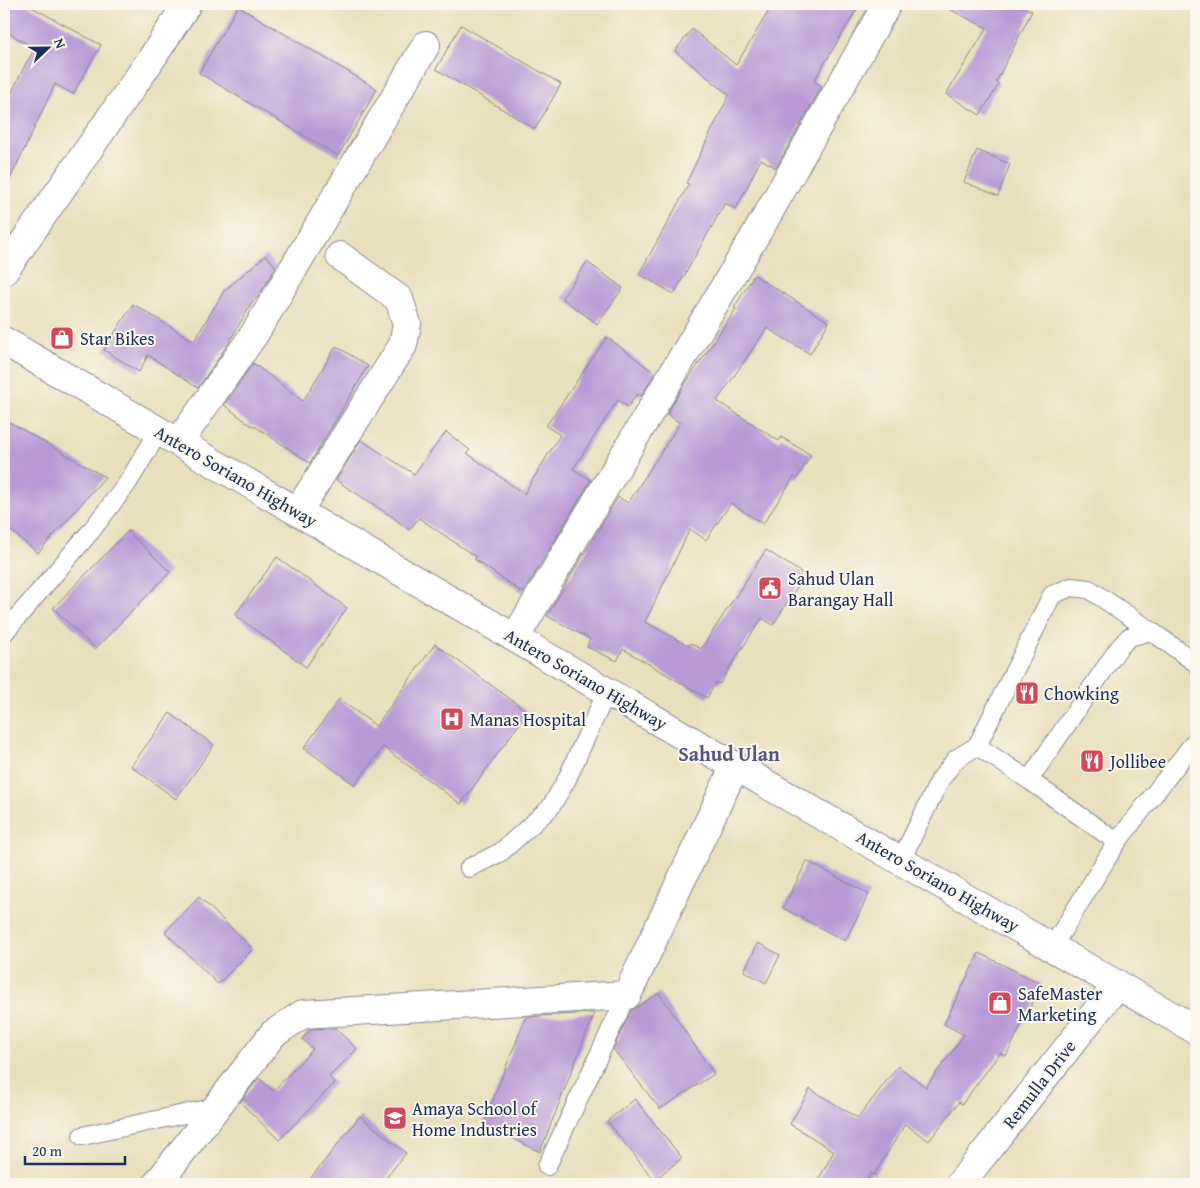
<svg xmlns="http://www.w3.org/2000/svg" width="1200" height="1188" font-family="'Gentium Book Plus',serif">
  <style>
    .building { fill: #b99ad6 }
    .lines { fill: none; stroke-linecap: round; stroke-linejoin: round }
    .service-casing { stroke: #82878d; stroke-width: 20 }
    .minor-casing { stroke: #82878d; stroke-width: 30 }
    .secondary-casing { stroke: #82878d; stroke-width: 30 }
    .primary-casing { stroke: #82878d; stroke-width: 30 }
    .service { stroke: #fff; stroke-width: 18 }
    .minor { stroke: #fff; stroke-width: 28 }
    .secondary { stroke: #fff; stroke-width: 28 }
    .primary { stroke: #fff; stroke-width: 28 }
    .labels { text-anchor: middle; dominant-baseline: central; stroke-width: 4; stroke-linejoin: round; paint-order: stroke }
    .poi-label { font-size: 18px; fill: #1b2f5e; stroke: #fbf7ec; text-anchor: start }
    .street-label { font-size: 18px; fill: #1b2f5e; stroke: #fbf7ec }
    .quarter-label { font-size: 20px; font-weight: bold; fill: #525488; stroke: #fbf7ec }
  </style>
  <rect width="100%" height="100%" fill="#fbf7ec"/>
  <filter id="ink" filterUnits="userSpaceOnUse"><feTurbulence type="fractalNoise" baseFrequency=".02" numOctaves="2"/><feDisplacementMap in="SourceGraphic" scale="10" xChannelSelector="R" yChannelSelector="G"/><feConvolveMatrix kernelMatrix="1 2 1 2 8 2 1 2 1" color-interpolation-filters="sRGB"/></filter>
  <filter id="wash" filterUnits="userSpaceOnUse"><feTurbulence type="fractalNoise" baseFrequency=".0096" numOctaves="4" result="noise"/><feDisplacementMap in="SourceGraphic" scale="20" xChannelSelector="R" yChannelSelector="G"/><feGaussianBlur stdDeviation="1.12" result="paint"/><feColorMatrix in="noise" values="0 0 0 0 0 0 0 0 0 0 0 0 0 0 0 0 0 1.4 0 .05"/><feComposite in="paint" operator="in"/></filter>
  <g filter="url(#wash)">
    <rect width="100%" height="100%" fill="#e9dfbc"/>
    <g id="blocks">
      <!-- building -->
      <g class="building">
        <polygon points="4,4 26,4 101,45 73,94 55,84 4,192 4,109 26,63 35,49 4,30"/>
        <polygon points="773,4 860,4 814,81 822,86 776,168 761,159 736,209 725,203 674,294 639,274 689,184 686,183 729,95 675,51 692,29 736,65"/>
        <polygon points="939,4 1017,4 1032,11 996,82 999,84 980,115 946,94 987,28"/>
        <polygon points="238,6 377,89 338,156 199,73"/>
        <polygon points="461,25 561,84 535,129 436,69"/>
        <polygon points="977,150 1010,164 998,196 964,182"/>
        <polygon points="266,255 276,267 258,297 252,302 228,344 198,388 148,355 139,372 104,350 133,304 194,341 224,291"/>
        <polygon points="587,262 623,288 597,324 562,298"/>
        <polygon points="754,275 829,322 810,354 767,328 717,401 779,441 781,437 811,455 797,479 794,477 763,524 731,503 706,540 690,529 645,622 689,646 691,643 701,649 766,550 805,575 773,625 762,618 728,670 720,684 716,682 707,698 623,649 617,661 587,647 590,639 547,616 618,497 628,503 680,423 667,414 683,387 736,309 734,308"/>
        <polygon points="607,337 655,373 641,396 637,394 628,407 618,400 573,469 591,480 523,593 474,559 476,557 419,518 409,530 394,518 336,480 361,440 414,474 446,432 470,450 467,453 524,494 560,435 546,426"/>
        <polygon points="336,346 368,366 310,463 253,425 252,426 224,405 253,363 303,401"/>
        <polygon points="4,419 105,477 38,553 4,525"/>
        <polygon points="128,531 170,572 95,649 53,608"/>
        <polygon points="277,557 347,608 306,667 235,615"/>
        <polygon points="435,644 528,712 461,804 383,747 355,785 304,748 339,699 376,726"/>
        <polygon points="170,713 214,745 176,799 131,766"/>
        <polygon points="807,861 869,894 845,941 783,908"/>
        <polygon points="199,897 253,949 218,984 165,932"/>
        <polygon points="758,943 780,955 766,983 744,971"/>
        <polygon points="979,953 1042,984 1006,1056 1000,1053 962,1104 959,1102 929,1141 905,1124 874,1175 871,1173 865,1184 816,1184 834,1151 790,1124 810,1089 858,1118 898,1066 926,1087 964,1035 944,1024"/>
        <polygon points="659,993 714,1074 660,1109 613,1049 631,1011"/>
        <polygon points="592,1013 594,1014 540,1152 483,1124 526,1017"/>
        <polygon points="335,1028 357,1049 329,1077 335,1083 279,1140 240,1102 259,1078 273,1091 313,1049 302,1039 311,1029"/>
        <polygon points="635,1099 682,1158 654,1180 607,1121"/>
        <polygon points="360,1116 406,1153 381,1184 306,1184"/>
      </g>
    </g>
  </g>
  <g filter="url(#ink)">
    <use href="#blocks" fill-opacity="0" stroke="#82878d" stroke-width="1"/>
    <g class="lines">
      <!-- service casing -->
      <g class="service-casing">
        <g id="service">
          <polyline points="4,633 91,531 127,484 159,431"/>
          <polyline points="977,746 1052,595 1071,587 1089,589 1151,631"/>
          <polyline points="1029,780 1118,649 1129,637 1151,631 1196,663"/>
          <polyline points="901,860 940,780 956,759 977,746 1029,780 1117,842"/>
          <polyline points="469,868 501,852 550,808 566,781 607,691"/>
          <polyline points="1053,946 1117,842 1196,740"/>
          <polyline points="82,1136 217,1107"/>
          <polyline points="547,1166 627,995"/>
        </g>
      </g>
      <!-- minor casing -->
      <g class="minor-casing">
        <g id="minor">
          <polyline points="4,271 152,58 187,4"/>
          <polyline points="179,442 255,333 426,45"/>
          <polyline points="298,511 403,345 407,324 399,299 340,256"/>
          <polyline points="515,638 765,219 887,4"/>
          <polyline points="157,1184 273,1034 303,1014 627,995 735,766"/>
        </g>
      </g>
      <!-- secondary casing -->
      <g class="secondary-casing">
        <polyline id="secondary" points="960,1184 1118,984"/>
      </g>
      <!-- primary casing -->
      <g class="primary-casing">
        <polyline id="primary" points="4,341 735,766 1196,1030"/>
      </g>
      <!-- service -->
      <use href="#service" class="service"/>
      <!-- minor -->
      <use href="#minor" class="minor"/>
      <!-- secondary -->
      <use href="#secondary" class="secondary"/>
      <!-- primary -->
      <use href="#primary" class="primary"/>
    </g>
  </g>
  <!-- icons -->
  <defs>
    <g id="shop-square" transform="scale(1.25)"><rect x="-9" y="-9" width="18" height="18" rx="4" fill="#d1495b" stroke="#fbf7ec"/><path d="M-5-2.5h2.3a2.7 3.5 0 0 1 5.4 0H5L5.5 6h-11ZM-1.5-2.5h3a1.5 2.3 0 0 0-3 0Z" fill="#fff"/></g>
    <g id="civic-square" transform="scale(1.25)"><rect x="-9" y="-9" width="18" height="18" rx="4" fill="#d1495b" stroke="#fbf7ec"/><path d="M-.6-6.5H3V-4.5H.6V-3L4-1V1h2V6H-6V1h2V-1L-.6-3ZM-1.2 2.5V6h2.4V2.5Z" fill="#fff"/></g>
    <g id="restaurant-square" transform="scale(1.25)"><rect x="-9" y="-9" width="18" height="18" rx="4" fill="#d1495b" stroke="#fbf7ec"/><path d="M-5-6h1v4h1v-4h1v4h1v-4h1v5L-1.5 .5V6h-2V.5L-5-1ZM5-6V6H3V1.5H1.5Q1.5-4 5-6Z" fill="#fff"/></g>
    <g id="hospital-square" transform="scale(1.25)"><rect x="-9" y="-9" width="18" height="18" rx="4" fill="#d1495b" stroke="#fbf7ec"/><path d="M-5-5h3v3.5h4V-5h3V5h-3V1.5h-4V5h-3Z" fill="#fff"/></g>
    <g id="school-square" transform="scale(1.25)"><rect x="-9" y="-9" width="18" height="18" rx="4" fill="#d1495b" stroke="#fbf7ec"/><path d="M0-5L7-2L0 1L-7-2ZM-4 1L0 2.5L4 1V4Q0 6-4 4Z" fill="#fff"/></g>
  </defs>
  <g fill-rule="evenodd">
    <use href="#shop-square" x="62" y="338"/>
    <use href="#civic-square" x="770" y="588"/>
    <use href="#restaurant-square" x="1027" y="693"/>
    <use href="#hospital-square" x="452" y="719"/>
    <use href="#restaurant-square" x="1092" y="761"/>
    <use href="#shop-square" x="1000" y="1003"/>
    <use href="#school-square" x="395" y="1118"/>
  </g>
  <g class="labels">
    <!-- poi labels -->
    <g class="poi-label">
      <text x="80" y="338">Star Bikes</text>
      <text x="788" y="578">Sahud Ulan<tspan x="788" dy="21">Barangay Hall</tspan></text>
      <text x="1044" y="693">Chowking</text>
      <text x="470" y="719">Manas Hospital</text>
      <text x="1110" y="761">Jollibee</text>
      <text x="1018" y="993">SafeMaster<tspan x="1018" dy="21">Marketing</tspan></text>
      <text x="412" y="1108">Amaya School of<tspan x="412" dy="21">Home Industries</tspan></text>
    </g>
    <!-- street labels -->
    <g class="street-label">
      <text transform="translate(236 476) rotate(30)">Antero Soriano Highway</text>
      <text transform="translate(586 679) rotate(30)">Antero Soriano Highway</text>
      <text transform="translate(938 881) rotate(30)">Antero Soriano Highway</text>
      <text transform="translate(1039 1084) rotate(-52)">Remulla Drive</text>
    </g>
    <!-- quarter labels -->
    <g class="quarter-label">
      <text x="729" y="753">Sahud Ulan</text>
    </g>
  </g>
  <!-- margin -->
  <rect width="1200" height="1188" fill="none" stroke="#fbf7ec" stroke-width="20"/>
  <!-- north arrow -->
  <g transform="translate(48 48) rotate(68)" stroke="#fbf7ec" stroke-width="4" paint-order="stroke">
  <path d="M0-4L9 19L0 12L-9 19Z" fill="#1b2f5e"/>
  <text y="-8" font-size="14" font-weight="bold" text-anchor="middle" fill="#1b2f5e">N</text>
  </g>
  <!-- scale -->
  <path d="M25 1156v8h100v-8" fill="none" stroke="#1b2f5e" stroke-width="2.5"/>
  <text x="32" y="1156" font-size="15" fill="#1b2f5e" stroke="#fbf7ec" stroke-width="4" paint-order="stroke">20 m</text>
</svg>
